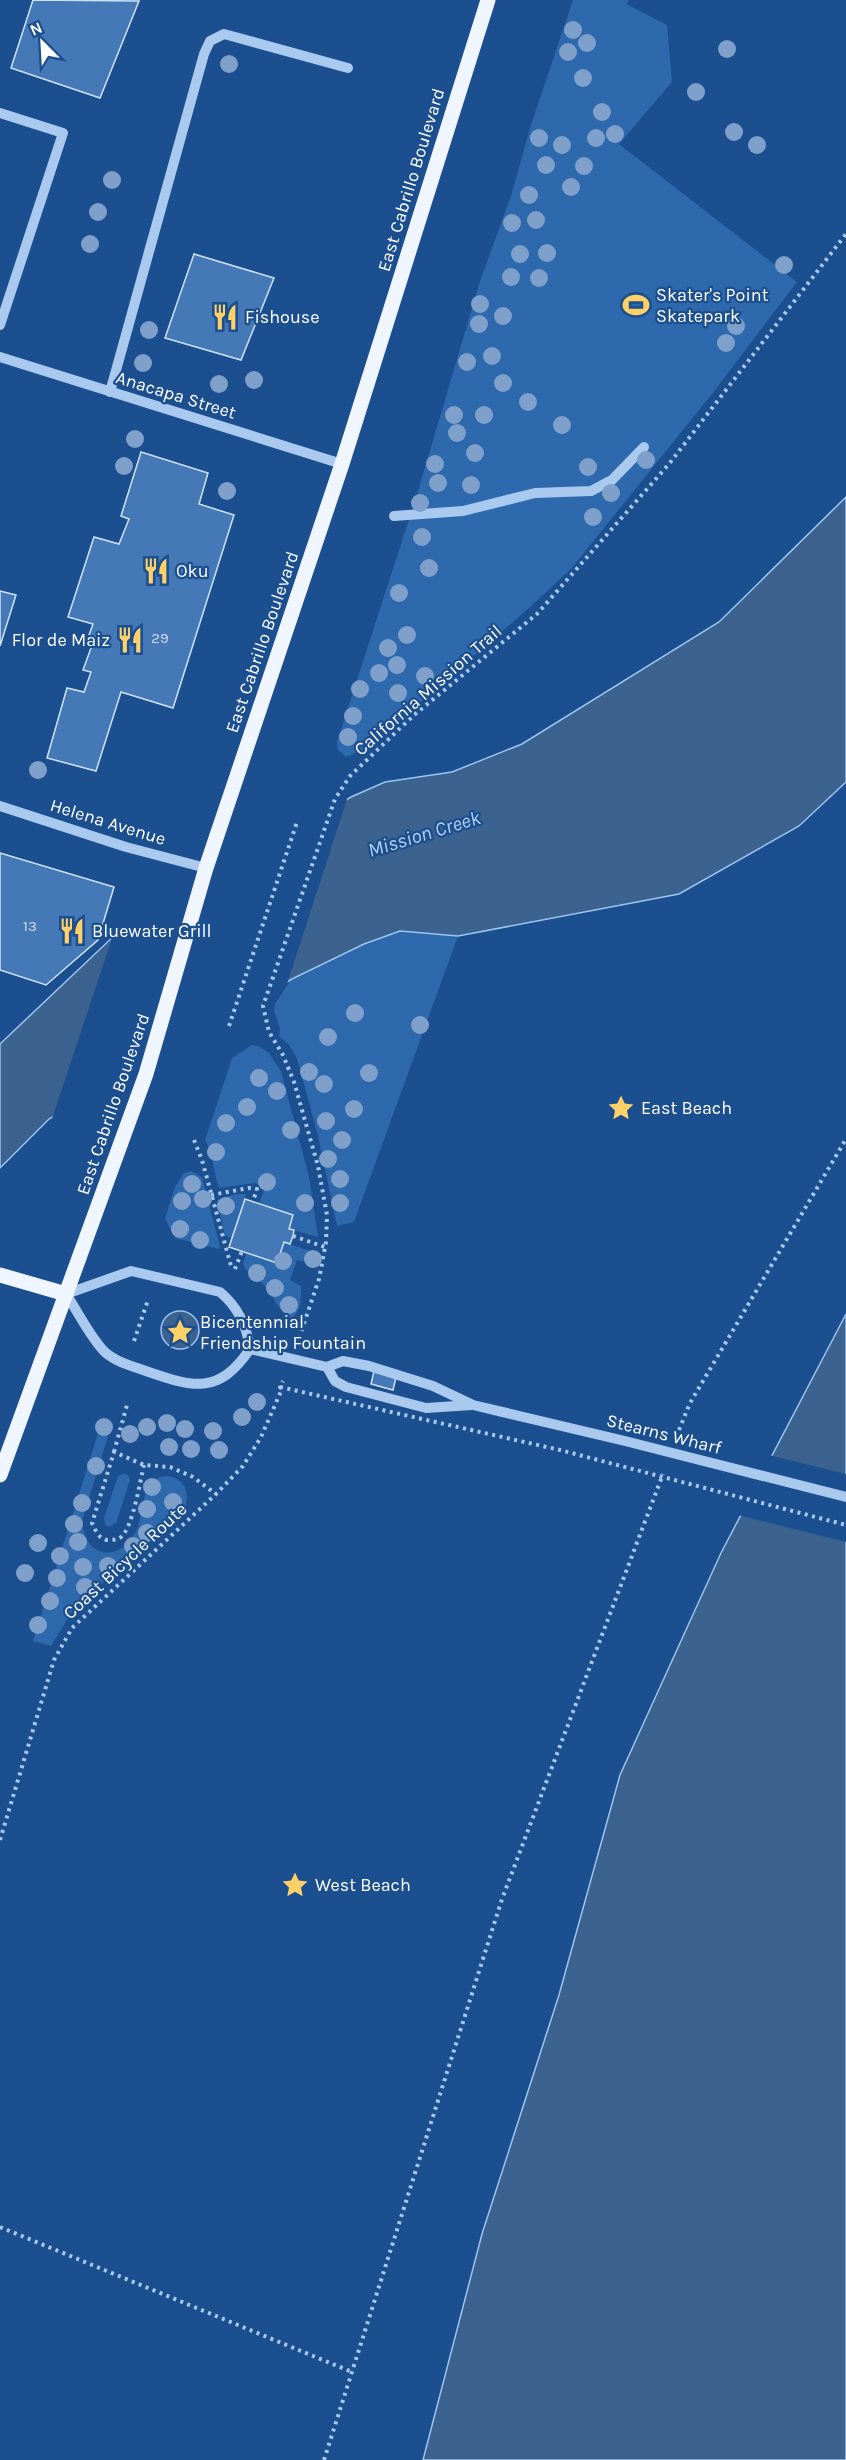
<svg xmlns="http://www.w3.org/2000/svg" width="846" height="2460" font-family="Karla,sans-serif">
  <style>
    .green { fill: #2e69ad }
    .water { fill: #3c6290; stroke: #9cc4f0; stroke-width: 1.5 }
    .pier { fill: #1b4f8f }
    .building { fill: #4478b7; stroke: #cfe3fa; stroke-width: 1.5 }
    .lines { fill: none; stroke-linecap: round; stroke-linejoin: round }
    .path { stroke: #a9c9ee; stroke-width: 4; stroke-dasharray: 3 4.5; stroke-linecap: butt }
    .minor { stroke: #a9c9ee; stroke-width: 10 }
    .major { stroke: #f0f6ff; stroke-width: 15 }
    .path-bridge { stroke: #a9c9ee; stroke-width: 4; stroke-dasharray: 3 4.5; stroke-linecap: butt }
    .tree { fill: #7ea0ca }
    .labels { text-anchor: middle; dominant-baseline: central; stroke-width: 4.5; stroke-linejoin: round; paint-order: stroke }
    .number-label { font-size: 15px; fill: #d0dded }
    .street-label { font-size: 18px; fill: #fff; stroke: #1b4f8f }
    .poi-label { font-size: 18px; fill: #fff; stroke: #1b4f8f; text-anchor: start }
    .water-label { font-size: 20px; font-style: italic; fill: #b5d3f5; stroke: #1b4f8f }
  </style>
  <rect width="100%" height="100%" fill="#1b4f8f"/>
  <!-- green -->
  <g class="green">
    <polygon points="573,0 629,0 626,4 667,25 672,82 619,144 797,282 712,394 571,569 529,608 367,748 346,757 338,750 337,742 419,488 480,281 511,196 530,128"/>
    <polygon points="400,931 458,936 354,1222 337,1226 318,1136 303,1080 296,1056 289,1045 279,1036 280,1029 274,1010 275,1004 290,981 364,944"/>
    <path d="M252,1045L258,1046L269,1053L281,1071L309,1177L318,1237L289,1229L293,1215L259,1203L265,1188L255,1183L219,1188C213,1172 214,1156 205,1140L232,1058Z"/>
    <polygon points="191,1171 202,1177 220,1247 219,1249 175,1238 165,1219 175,1187 184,1173"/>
    <polygon points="236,1194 246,1194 232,1239 225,1235 217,1200"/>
    <path d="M284,1242L319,1254V1260L315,1264L297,1260L290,1280L301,1286C301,1296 302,1313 291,1318C279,1313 273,1294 263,1284C256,1277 247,1274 243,1264L246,1253L277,1263Z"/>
    <path d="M108,1422L111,1426L82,1521C84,1558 120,1564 136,1531C143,1518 141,1499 149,1486C162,1466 195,1478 185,1508L73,1610L51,1646L33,1641L100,1427L104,1423Z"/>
    <polygon points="123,1474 128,1475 130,1480 116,1523 108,1527 105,1524 104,1518 118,1476"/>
  </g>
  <!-- water -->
  <g class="water">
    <polygon points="846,497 846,782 799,826 679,894 458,936 400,931 364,944 292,979 49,1119 0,1168 0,1044 117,933 351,797 385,782 452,772 522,744 719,622"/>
    <circle cx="180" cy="1330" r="19"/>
    <polygon points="846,1314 846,2460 423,2460 482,2234 559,1995 620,1775 721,1553"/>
  </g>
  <!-- pier -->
  <g class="pier">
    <polygon points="348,796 286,987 51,1122 114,932"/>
    <polygon points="769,1455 846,1474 846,1542 738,1515"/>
  </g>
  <!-- building -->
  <g class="building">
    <polygon points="33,0 139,1 100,98 11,68"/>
    <polygon points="194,254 274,278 241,360 165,338"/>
    <polygon points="141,452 208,473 199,504 234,515 173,708 121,692 96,771 47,758 67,688 84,692 91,672 83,670 95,637 89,635 93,624 68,617 94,537 119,544 129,519 121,516"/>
    <polygon points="0,591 16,595 0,646"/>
    <polygon points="0,853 114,887 98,940 46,985 0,970"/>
    <polygon points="245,1199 293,1215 289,1229 294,1230 293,1236 290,1244 284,1242 277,1263 229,1247"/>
    <polygon points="374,1371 396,1377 393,1390 371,1384"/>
  </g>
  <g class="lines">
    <!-- path -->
    <g class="path">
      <polyline points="229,1026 297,822"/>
      <polyline points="194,1140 202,1160 231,1266"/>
      <polyline points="211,1195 249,1188 257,1189 253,1201"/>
      <polyline points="293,1236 325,1247"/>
      <polyline points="235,1269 242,1251"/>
      <polyline points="299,1338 319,1279 326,1242 327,1215 318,1166 294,1082 283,1055 269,1032 263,1006 335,799 350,776 414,715 537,614 669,464 846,234"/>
      <polyline points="134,1341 148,1300"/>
      <polyline points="679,1430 690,1403 846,1139"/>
      <polyline points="114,1452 127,1405"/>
      <path d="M144,1465C140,1481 133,1527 121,1537C117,1540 112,1540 107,1540C98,1538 96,1531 92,1523L114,1452L144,1465L170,1467L193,1477L216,1494"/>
      <polyline points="0,1840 54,1660 72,1628 216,1494 243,1466 261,1437 282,1389 280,1387 283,1381"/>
      <polyline points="0,2227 352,2372"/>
      <polyline points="324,2460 502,1899 663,1474"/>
    </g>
    <!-- minor -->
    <g class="minor">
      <polyline points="0,113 63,133 0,325"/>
      <polyline points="0,357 342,464"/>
      <polyline points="110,392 204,54 210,41 224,34 348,68"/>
      <polyline points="394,516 463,511 535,493 591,491 612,480 644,447"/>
      <polyline points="0,806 126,847 206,868"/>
      <path d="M131,1271L220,1292C238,1307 247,1326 250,1349C218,1396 193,1387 146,1371C132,1366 112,1361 102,1349C88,1333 78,1312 66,1294Z"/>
      <polyline points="250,1349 327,1367 343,1361 369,1366 433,1386 473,1405 625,1441 846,1497"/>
      <polyline points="327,1367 335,1381 346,1387 426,1408 472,1405"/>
    </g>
    <!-- major -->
    <g class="major">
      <polyline points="0,1275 66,1294"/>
      <polyline points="0,1475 146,1074 206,868 342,464 488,0"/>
    </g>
    <!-- path-bridge -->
    <polyline class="path-bridge" points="280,1387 560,1450 846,1525"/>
  </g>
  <!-- trees -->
  <g class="tree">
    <circle cx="573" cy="30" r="9"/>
    <circle cx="587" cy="43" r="9"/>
    <circle cx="727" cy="49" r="9"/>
    <circle cx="568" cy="52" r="9"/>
    <circle cx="229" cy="64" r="9"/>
    <circle cx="583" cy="78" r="9"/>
    <circle cx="696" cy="92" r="9"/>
    <circle cx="602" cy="112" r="9"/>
    <circle cx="734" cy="132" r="9"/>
    <circle cx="615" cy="134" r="9"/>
    <circle cx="539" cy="138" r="9"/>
    <circle cx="596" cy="138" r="9"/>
    <circle cx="562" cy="145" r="9"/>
    <circle cx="757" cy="145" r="9"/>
    <circle cx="546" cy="165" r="9"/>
    <circle cx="584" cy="166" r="9"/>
    <circle cx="112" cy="180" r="9"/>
    <circle cx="571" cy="187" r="9"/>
    <circle cx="529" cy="195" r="9"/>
    <circle cx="98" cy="212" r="9"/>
    <circle cx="536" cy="220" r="9"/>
    <circle cx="512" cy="223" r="9"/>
    <circle cx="90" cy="244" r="9"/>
    <circle cx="547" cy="253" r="9"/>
    <circle cx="520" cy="254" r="9"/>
    <circle cx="784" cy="265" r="9"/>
    <circle cx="511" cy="277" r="9"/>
    <circle cx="539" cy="278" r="9"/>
    <circle cx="480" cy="304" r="9"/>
    <circle cx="503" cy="316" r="9"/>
    <circle cx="479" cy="324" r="9"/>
    <circle cx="736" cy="326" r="9"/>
    <circle cx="149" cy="330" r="9"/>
    <circle cx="726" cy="343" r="9"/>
    <circle cx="492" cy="356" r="9"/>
    <circle cx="467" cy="362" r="9"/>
    <circle cx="143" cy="363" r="9"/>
    <circle cx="254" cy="380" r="9"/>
    <circle cx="503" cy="383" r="9"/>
    <circle cx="219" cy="384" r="9"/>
    <circle cx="528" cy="402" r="9"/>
    <circle cx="454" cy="415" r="9"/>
    <circle cx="484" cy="415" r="9"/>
    <circle cx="562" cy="425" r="9"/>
    <circle cx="457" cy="433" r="9"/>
    <circle cx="135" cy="439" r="9"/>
    <circle cx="475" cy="453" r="9"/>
    <circle cx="646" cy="460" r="9"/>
    <circle cx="435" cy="464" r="9"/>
    <circle cx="124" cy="466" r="9"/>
    <circle cx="588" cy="467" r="9"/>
    <circle cx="438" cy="483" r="9"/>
    <circle cx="471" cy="485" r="9"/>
    <circle cx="227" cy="491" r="9"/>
    <circle cx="611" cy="493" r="9"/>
    <circle cx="420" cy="503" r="9"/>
    <circle cx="593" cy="517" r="9"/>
    <circle cx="422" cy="537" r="9"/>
    <circle cx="429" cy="568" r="9"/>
    <circle cx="399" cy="593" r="9"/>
    <circle cx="407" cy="635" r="9"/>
    <circle cx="388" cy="648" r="9"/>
    <circle cx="397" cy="665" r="9"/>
    <circle cx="379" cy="673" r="9"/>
    <circle cx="425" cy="676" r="9"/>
    <circle cx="360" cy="689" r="9"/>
    <circle cx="398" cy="693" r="9"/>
    <circle cx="353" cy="716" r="9"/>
    <circle cx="348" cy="737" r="9"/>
    <circle cx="38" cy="770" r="9"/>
    <circle cx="355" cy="1013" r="9"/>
    <circle cx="420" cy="1025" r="9"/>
    <circle cx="328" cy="1037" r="9"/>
    <circle cx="309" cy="1072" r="9"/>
    <circle cx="369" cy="1073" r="9"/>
    <circle cx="259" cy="1078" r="9"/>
    <circle cx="324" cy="1084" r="9"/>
    <circle cx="277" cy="1091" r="9"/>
    <circle cx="247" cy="1107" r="9"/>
    <circle cx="354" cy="1109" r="9"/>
    <circle cx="326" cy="1121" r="9"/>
    <circle cx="226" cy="1123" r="9"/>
    <circle cx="291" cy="1130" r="9"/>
    <circle cx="342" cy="1140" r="9"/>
    <circle cx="216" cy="1152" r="9"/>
    <circle cx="328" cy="1159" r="9"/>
    <circle cx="340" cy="1179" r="9"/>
    <circle cx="267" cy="1182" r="9"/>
    <circle cx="192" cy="1184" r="9"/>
    <circle cx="203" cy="1199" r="9"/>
    <circle cx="182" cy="1201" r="9"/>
    <circle cx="305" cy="1203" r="9"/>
    <circle cx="340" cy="1203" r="9"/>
    <circle cx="226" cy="1206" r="9"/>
    <circle cx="180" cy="1229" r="9"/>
    <circle cx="200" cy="1240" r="9"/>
    <circle cx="313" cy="1259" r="9"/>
    <circle cx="283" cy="1261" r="9"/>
    <circle cx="257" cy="1273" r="9"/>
    <circle cx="275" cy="1288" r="9"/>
    <circle cx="289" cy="1305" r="9"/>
    <circle cx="257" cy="1402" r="9"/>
    <circle cx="242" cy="1417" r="9"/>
    <circle cx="167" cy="1423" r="9"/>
    <circle cx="104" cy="1427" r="9"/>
    <circle cx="147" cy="1427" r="9"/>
    <circle cx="185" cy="1429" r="9"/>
    <circle cx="213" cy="1431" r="9"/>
    <circle cx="130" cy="1434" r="9"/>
    <circle cx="169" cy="1447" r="9"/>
    <circle cx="191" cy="1449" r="9"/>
    <circle cx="219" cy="1450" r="9"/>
    <circle cx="96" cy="1466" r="9"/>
    <circle cx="152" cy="1487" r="9"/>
    <circle cx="173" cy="1502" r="9"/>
    <circle cx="82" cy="1503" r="9"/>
    <circle cx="147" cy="1509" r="9"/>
    <circle cx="74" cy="1524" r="9"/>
    <circle cx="147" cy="1533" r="9"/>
    <circle cx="78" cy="1542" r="9"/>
    <circle cx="38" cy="1543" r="9"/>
    <circle cx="133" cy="1546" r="9"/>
    <circle cx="60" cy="1556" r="9"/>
    <circle cx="108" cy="1566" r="9"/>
    <circle cx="83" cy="1567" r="9"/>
    <circle cx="25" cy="1573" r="9"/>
    <circle cx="57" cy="1578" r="9"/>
    <circle cx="85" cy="1587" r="9"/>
    <circle cx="50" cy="1601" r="9"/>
    <circle cx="38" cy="1625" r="9"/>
  </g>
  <!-- icons -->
  <defs>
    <g id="stadium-bare" transform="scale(2.07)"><path d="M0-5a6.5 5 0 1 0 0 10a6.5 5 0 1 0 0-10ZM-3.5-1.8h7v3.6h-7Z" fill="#ffd166" stroke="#1b4f8f" stroke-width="2.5" paint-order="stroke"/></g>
    <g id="restaurant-bare" transform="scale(2.07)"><path d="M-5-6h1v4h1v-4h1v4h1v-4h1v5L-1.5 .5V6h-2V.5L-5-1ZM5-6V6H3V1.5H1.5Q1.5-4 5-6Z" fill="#ffd166" stroke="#1b4f8f" stroke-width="2.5" paint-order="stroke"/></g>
    <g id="sight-bare" transform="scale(2.07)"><path d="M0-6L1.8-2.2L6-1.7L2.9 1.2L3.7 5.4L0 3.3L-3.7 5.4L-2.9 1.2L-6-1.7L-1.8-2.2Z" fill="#ffd166" stroke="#1b4f8f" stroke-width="2.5" paint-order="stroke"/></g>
  </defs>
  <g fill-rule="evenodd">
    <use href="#stadium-bare" x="636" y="305"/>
    <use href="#restaurant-bare" x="225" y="317"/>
    <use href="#restaurant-bare" x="156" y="571"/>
    <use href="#restaurant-bare" x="130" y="640"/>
    <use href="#restaurant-bare" x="72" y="931"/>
    <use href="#sight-bare" x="621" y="1108"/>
    <use href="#sight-bare" x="180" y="1332"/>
    <use href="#sight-bare" x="295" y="1885"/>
  </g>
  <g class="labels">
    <!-- number labels -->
    <g class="number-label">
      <text x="160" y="638">29</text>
      <text x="30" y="926">13</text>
    </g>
    <!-- street labels -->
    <g class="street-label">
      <text transform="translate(411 180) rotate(-73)">East Cabrillo Boulevard</text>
      <text transform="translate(176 395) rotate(17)">Anacapa Street</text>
      <text transform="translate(262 642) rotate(-71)">East Cabrillo Boulevard</text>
      <text transform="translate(428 690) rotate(-41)">California Mission Trail</text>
      <text transform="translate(108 822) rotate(17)">Helena Avenue</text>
      <text transform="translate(113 1104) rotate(-71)">East Cabrillo Boulevard</text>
      <text transform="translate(664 1434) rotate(14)">Stearns Wharf</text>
      <text transform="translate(125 1561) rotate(-43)">Coast Bicycle Route</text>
    </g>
    <!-- poi labels -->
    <g class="poi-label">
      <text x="656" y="295">Skater's Point<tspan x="656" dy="21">Skatepark</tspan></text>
      <text x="245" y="317">Fishouse</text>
      <text x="176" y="571">Oku</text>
      <text x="110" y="640" text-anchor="end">Flor de Maiz</text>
      <text x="92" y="931">Bluewater Grill</text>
      <text x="641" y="1108">East Beach</text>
      <text x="200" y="1322">Bicentennial<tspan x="200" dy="21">Friendship Fountain</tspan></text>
      <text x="315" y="1885">West Beach</text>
    </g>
    <!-- water labels -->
    <g class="water-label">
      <text transform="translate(424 834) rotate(-17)">Mission Creek</text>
    </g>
  </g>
  <!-- north arrow -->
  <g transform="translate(42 42) rotate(336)" stroke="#1b4f8f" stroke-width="4.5" paint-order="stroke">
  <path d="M0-4.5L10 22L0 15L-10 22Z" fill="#ffffff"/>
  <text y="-9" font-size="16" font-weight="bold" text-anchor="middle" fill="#ffffff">N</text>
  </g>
</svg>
